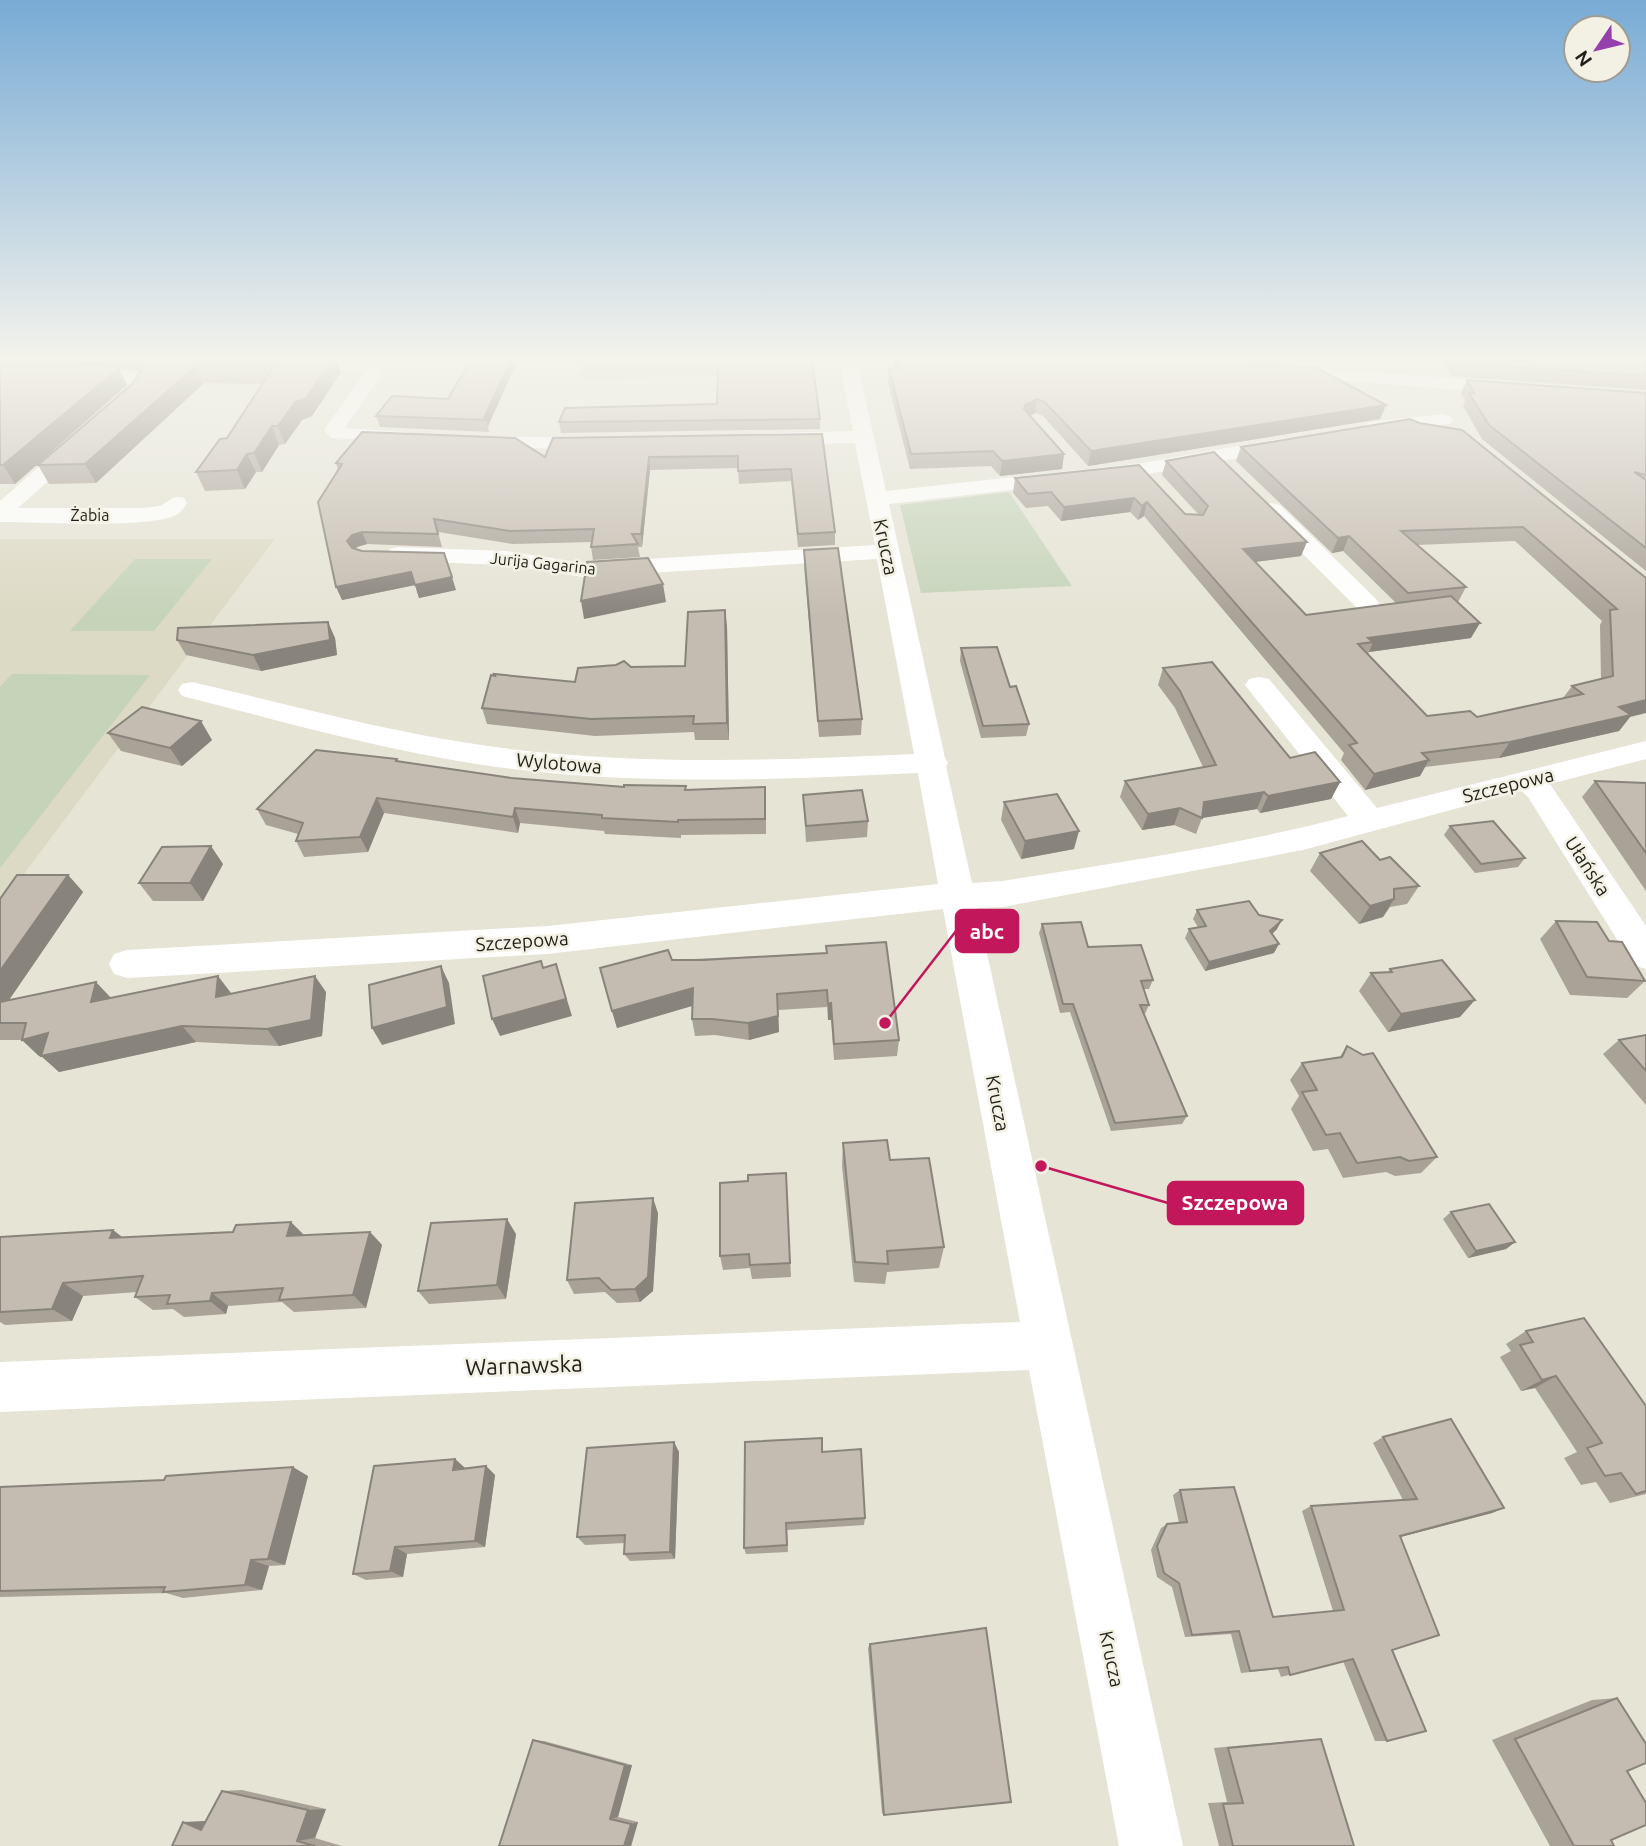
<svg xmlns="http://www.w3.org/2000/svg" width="1646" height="1846" font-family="Ubuntu,sans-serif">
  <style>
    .built { fill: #dcd9c4 }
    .green { fill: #c5d3b9 }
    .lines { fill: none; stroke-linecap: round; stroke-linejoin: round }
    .street { fill: #fff; fill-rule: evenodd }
    .wall { fill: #a9a297; fill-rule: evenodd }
    .shaded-wall { fill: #89847b }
    .building { fill: #c4bcb0; stroke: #89847b; stroke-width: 2 }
    .labels { text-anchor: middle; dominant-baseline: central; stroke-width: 5; stroke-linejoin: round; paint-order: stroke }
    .far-street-label { font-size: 16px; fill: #201f1a; stroke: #f3f1e3 }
    .street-label { font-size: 19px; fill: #201f1a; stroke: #f3f1e3 }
    .near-street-label { font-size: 23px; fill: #201f1a; stroke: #f3f1e3 }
    .leader { fill: none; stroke: #c2185b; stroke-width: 2.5 }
    .callout-dot { fill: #c2185b; stroke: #f3f1e3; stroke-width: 2.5 }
    .callout { fill: #c2185b; stroke: #c2185b; stroke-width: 2.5 }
    .callout-label { font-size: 21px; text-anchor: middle; font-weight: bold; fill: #fff }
  </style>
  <rect width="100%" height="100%" fill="#e6e4d5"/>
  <!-- built -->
  <polygon class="built" points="0,539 275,539 0,906"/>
  <!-- green -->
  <g class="green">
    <polygon points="583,360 718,360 718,376 578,380"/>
    <polygon points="1009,492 1072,586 921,593 900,505"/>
    <polygon points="135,559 212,559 154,631 70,631"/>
    <polygon points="12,674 150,675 0,868 0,687"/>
  </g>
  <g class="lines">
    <!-- street -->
    <g class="street">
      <path d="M312,360C334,360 370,352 385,370L345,428L405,432L412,434L415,438L412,442L331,438L324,430L366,371L319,368L313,367L310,363Z"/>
      <path d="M839,360H921L912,365L858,367L886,491L1142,463L1284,438L1291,440L1294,444L1291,448L1284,450L1142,475L889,504L945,758L948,763L946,766L972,883L1003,881C1118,862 1235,846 1348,816L1245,685L1249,679L1259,677L1269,679L1377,808L1646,741V759L1550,784L1646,926V969L1633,965L1528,797L1521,791L1303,850L1003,907L977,908L1183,1846H1119L1029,1370L0,1412V1362L1020,1322L943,909L547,954L127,978L114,974L109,964L114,954L127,950L547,926L938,884L918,773C773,780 627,786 483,765C381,750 281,721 182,696L178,690L182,684L192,682C288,704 384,731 481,745C624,766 770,761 914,754L877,559L583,577L506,565L398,561L390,559L386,554L390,549L398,547L506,551L583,563L875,545L855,443L776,445L769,443L766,439L769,435L776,433L853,431Z"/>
      <polygon points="1283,366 1510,382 1519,388 1510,394 1277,375 1274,371"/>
      <path d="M0,369L124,370L144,375L150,385L138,401L18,508H143C148,507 157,507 162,505C171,500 172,495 184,498L187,503C184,507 181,513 176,515C148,529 37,522 0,522V501L132,385L123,380L0,379Z"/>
      <polygon points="1443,414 1450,416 1453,420 1450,424 1370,434 1360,428 1370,422"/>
      <polygon points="475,436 598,438 605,440 608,444 605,448 598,450 468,446 465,442 468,438"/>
      <polygon points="1272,503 1280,505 1375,598 1379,603 1375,608 1366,611 1357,608 1264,515 1261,510 1264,505"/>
    </g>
  </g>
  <!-- wall -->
  <g class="wall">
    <polygon points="0,360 337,360 341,372 312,416 302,420 285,444 279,445 262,472 256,472 245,489 205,491 196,472 227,438 263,384 204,383 96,483 49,484 38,465 131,385 140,371 124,367 118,367 127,385 15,484 0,484"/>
    <polygon points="470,360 518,360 488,426 489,432 380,427 376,416 448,399"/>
    <polygon points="894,360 1202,360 1386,405 1380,419 1088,466 1043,416 1035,413 1030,416 1064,454 1062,469 1000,476 991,466 910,469 888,383 889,369 894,369"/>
    <polygon points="1227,360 1279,360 1278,364"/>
    <polygon points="1446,360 1646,360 1646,390 1452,376 1445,362"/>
    <polygon points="1467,380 1646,393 1646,571 1482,439 1463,406 1465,401 1461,393"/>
    <polygon points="717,404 820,419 820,429 561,433 559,422"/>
    <path d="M1410,419L1646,578L1630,717L1619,731L1499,758L1425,767L1420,776L1365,790L1341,760L1344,753L1144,516L1138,520L1130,512L1061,521L1048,506L1026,508L1013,493L1015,478L1139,465L1185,514L1199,515L1162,475L1166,461L1301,556L1255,562L1306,615L1396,603L1343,551L1332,553L1236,461L1241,447ZM1515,541L1602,621L1600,625L1601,679L1572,686L1563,698L1477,717L1427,716L1368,654L1369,652L1471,638L1458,602L1466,587L1417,545Z"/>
    <polygon points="822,434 835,532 835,545 798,547 791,481 739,484 738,468 650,470 642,547 638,547 640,557 593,560 591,547 592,542 513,544 438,532 442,547 367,544 357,547 356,549 456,590 419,598 415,585 342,600 338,470 336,463 545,457"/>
    <polygon points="804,550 862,719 861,735 819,737 804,566"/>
    <polygon points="727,626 729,740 695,740 694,732 595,736 487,724 482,708 631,667 685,666"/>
    <polygon points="335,638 337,655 261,671 186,655 177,640"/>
    <polygon points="961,648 1010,687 1029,724 1026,736 981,738 960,661"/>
    <polygon points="1163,668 1290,758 1340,782 1331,799 1260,813 1257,809 1202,818 1196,834 1174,825 1142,830 1120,797 1125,781 1203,767 1175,708 1158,685"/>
    <polygon points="108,733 212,740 182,766 121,751"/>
    <polygon points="398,761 511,778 624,787 686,790 766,803 766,834 681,835 681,838 605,834 604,831 520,823 518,833 384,813 368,852 304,857 296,841 298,834 266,825 257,809"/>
    <polygon points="1595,781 1646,783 1646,891 1582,797"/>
    <polygon points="803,795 868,821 867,837 806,842"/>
    <polygon points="1004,802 1074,849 1021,859 1001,820"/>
    <polygon points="1450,826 1525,858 1518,867 1475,873 1444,835"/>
    <polygon points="1320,853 1380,860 1419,886 1407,904 1390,907 1383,917 1359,924 1310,871"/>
    <polygon points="223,864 203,901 153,901 139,883"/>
    <polygon points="68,875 83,892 9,1000 111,998 231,994 326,992 322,1036 279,1046 196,1042 59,1072 42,1055 39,1056 22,1040 0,1040 0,899"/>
    <polygon points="1197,910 1259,915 1277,929 1272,934 1274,953 1205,971 1185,938 1189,929 1198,927 1193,919"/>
    <polygon points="1556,921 1609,941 1645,981 1627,998 1570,995 1540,939"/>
    <polygon points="1042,924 1153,980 1149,989 1144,989 1149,1005 1145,1014 1143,1014 1187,1116 1182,1124 1111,1131 1070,1012 1060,1013 1039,933"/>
    <polygon points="826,946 899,1040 897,1056 834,1060 831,1020 828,1020 827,1007 778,1010 779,1032 749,1040 715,1035 695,1036 692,1019 692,1006 617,1028 600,968 672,960 826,953"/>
    <polygon points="1390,969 1460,1017 1388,1032 1359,991 1371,973 1388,972"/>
    <polygon points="1646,1035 1646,1105 1603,1054 1619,1040"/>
    <polygon points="1347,1046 1437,1157 1421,1173 1395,1176 1386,1172 1343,1178 1328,1149 1313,1151 1291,1109 1299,1096 1290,1080 1302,1063 1339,1058"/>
    <polygon points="843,1143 890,1160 944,1247 939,1268 887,1272 885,1284 854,1282 842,1166"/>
    <polygon points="786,1173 791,1277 752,1279 750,1268 723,1270 720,1256 748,1181"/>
    <polygon points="1451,1212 1515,1242 1506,1249 1468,1258 1443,1219"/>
    <polygon points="658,1213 653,1291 640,1302 617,1303 605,1292 574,1294 567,1280"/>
    <polygon points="113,1230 122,1237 304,1235 370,1232 382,1245 366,1308 294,1312 282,1302 228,1306 226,1314 184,1317 173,1309 153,1310 135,1297 137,1292 83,1296 72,1321 5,1325 0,1322 0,1237"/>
    <polygon points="516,1234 506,1299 429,1304 418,1291"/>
    <polygon points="1526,1331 1646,1406 1646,1494 1610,1503 1596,1482 1581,1485 1564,1458 1577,1452 1535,1388 1521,1391 1500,1357 1511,1351 1506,1344"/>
    <polygon points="1383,1437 1504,1508 1492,1513 1400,1537 1392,1650 1387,1741 1375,1741 1343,1661 1281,1677 1278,1669 1241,1673 1231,1634 1185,1637 1172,1587 1157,1577 1151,1550 1161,1528 1167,1524 1179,1523 1173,1495 1180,1490 1273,1617 1333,1611 1302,1511 1311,1506 1403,1500 1373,1443"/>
    <polygon points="674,1442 679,1452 675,1559 630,1561 624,1554 625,1543 585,1545 577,1537"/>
    <polygon points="822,1452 865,1518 864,1525 787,1530 788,1552 746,1554 744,1548"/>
    <polygon points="455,1459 465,1468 486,1466 495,1475 485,1547 407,1554 403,1577 366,1580 353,1574"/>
    <polygon points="308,1476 285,1565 269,1566 262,1590 183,1598 166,1593 0,1597 0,1487"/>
    <polygon points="870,1644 884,1815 882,1813 868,1648"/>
    <polygon points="1617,1698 1627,1771 1611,1840 1614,1846 1550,1846 1492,1740 1592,1700"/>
    <polygon points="533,1740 544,1741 632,1765 618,1817 638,1822 631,1846 499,1846"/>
    <polygon points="1303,1740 1354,1846 1219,1846 1208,1803 1227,1802 1214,1748"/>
    <polygon points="242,1790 326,1809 315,1838 342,1846 172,1846 204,1821 205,1821 222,1791"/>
  </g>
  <!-- shaded-wall -->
  <g class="shaded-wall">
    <polygon points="332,360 337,360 341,372 312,416 302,420 285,444 278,426 295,402"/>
    <polygon points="511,360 518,360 488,426 486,420 484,418"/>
    <polygon points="196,366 204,383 96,483 85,464"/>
    <polygon points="119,368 127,385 15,484 3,465"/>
    <polygon points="1037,399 1035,413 1023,420 1025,405"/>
    <polygon points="1386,405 1380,419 1088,466 1091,451"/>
    <polygon points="272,426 279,445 262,472 254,453"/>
    <polygon points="247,454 256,472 245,489 237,470"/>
    <polygon points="1064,454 1062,469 1000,476 1002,461"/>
    <polygon points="649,457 650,470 642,547 641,534"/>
    <polygon points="1134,498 1130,512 1061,521 1064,507"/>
    <polygon points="1147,502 1144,516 1138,520 1142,506"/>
    <polygon points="362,532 367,544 357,547 352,554 347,541 352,535"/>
    <polygon points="1349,536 1343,551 1332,553 1338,538"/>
    <polygon points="1307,542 1301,556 1238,564 1243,549"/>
    <polygon points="411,572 452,577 456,590 419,598 415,585 342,600 336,587"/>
    <polygon points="663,584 666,602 584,619 581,601"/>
    <polygon points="725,610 727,626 729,740 727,723"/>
    <polygon points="328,622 335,638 337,655 261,671 253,655"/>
    <polygon points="1480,623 1471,638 1369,652 1373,642 1368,638"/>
    <polygon points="1646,700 1646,713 1630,717 1619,731 1499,758 1510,742 1619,707"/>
    <polygon points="201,721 212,740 182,766 170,748"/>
    <polygon points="1429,760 1420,776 1365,790 1374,774"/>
    <polygon points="1340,782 1331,799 1260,813 1268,796"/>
    <polygon points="1264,792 1257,809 1202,818 1204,802"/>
    <polygon points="377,798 384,813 368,852 360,837"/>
    <polygon points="515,808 520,823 518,833 513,817"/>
    <polygon points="1180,808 1174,825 1142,830 1148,814"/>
    <polygon points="1079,831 1074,849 1021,859 1025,841"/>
    <polygon points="211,846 223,864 203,901 190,883"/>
    <polygon points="68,875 83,892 0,1013 0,971"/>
    <polygon points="1394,899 1383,917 1359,924 1370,906"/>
    <polygon points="1282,920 1277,929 1266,940 1270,931"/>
    <polygon points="1279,944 1274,953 1205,971 1209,962"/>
    <polygon points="556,964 572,1016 500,1036 492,1019"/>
    <polygon points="441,966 449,983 455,1024 382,1045 372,1028"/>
    <polygon points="218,976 231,993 216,997"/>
    <polygon points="315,976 326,992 322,1036 279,1046 267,1029"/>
    <polygon points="96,982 112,999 91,1002"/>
    <polygon points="693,988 695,1005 617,1028 612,1011"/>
    <polygon points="1475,1000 1460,1017 1388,1032 1401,1014"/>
    <polygon points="831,1003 831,1020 828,1020 828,1004"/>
    <polygon points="778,1010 779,1032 749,1040 748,1023"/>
    <polygon points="182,1026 196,1042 59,1072 41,1056"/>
    <polygon points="48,1033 65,1050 39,1056 22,1040"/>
    <polygon points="653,1198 658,1213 653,1291 640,1302 635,1289"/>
    <polygon points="507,1219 516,1234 506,1299 497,1285"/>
    <polygon points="291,1222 305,1236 287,1236"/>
    <polygon points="113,1230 131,1244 110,1238"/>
    <polygon points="370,1232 382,1245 366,1308 353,1295"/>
    <polygon points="1515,1242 1506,1249 1468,1258 1476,1251"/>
    <polygon points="63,1283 83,1296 72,1321 52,1309"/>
    <polygon points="212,1293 228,1306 226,1314 210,1301"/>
    <polygon points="1556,1376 1535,1388 1521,1391 1542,1380"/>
    <polygon points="674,1442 679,1452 675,1559 670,1552"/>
    <polygon points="455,1459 465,1468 463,1478 453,1470"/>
    <polygon points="486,1466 495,1475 485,1547 475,1541"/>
    <polygon points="293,1467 308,1476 285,1565 268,1559"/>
    <polygon points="1504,1508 1492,1513 1389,1540 1400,1536"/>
    <polygon points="395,1547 407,1554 403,1577 390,1571"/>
    <polygon points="251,1560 269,1566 262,1590 245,1585"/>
    <polygon points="625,1765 632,1765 618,1817 610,1819"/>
    <polygon points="326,1809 315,1838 297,1841 308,1810"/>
    <polygon points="204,1821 222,1828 201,1830 183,1822"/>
    <polygon points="638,1822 631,1846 624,1846 631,1824"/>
  </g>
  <!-- building -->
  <g class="building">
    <polygon points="140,360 332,360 306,398 295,402 278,426 272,426 254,453 247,454 237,470 196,472 220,439 227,438 274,366 196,366 85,464 38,465 131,385 144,366"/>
    <polygon points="470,360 511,360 484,418 486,420 376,416 392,396 448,399"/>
    <polygon points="718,360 812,360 820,419 559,422 565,408 717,404"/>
    <polygon points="896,360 1202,360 1317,368 1386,405 1091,451 1045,402 1037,399 1025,405 1024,409 1064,454 1002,461 993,451 911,454 889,369 897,369"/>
    <polygon points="1456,360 1646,360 1646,376 1458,363"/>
    <polygon points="0,364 113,365 119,368 3,465 0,465"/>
    <polygon points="1467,380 1646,393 1646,475 1634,472 1646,480 1646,548 1489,425 1469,393 1474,393"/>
    <polygon points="1410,419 1419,423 1462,430 1646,578 1646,700 1619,707 1631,715 1510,742 1422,753 1429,760 1374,774 1349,745 1357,743 1147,502 1142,506 1134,498 1064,507 1051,492 1028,494 1015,478 1139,465 1185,514 1203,515 1208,506 1166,461 1214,452 1307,542 1243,549 1306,615 1451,596 1480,623 1368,638 1373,642 1358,644 1427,716 1470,711 1477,717 1583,694 1572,686 1613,676 1610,610 1617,609 1523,527 1401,531 1466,587 1408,593 1349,536 1338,538 1241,447"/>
    <polygon points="362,432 515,438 545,457 553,438 822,434 835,532 798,534 791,469 738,471 738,456 649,457 641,534 632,534 638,544 591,547 594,529 510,531 434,519 438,534 362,532 352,535 347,541 352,548 362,551 444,553 452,577 415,585 411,572 336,587 318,502 342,464 336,463"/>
    <polygon points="838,548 862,719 818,721 804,550"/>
    <polygon points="648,558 663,584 581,601 587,562"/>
    <polygon points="725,610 727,723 693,724 694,716 591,719 482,708 491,675 495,676 494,674 575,682 578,668 616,665 624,661 631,667 685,666 688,612"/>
    <polygon points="328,622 330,640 253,655 177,640 178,628"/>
    <polygon points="997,647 1010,687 1016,686 1029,724 983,726 961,648"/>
    <polygon points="1212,662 1290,758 1315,752 1340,782 1268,796 1264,792 1204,802 1202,818 1180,808 1148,814 1125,781 1216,765 1180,691 1163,668"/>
    <polygon points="142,707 201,721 170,748 108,733"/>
    <polygon points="316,750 397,759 396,761 511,778 624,787 624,785 686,786 685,790 765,787 765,819 678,820 678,822 602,818 602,815 515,808 513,817 377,798 360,837 296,841 303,823 257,809"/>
    <polygon points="1595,781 1646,783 1646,853"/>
    <polygon points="862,790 868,821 806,826 803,795"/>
    <polygon points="1057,794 1079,831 1025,841 1004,802"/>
    <polygon points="1493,821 1525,858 1481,864 1450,826"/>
    <polygon points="1362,841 1380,860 1390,857 1419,886 1394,889 1394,899 1370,906 1320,853"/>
    <polygon points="211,846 190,883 139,883 162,847"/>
    <polygon points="17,875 68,875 0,971 0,899"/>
    <polygon points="1249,901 1259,915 1282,920 1270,931 1279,944 1209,962 1189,929 1206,926 1197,910"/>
    <polygon points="1556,921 1597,922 1609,941 1622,942 1645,981 1587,977"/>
    <polygon points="1081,922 1088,947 1141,945 1153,980 1141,981 1149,1005 1140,1005 1187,1116 1115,1123 1073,1004 1063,1004 1042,924"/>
    <polygon points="886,942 899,1040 834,1044 831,1003 828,1004 827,990 777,994 778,1016 748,1023 712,1019 692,1019 693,988 612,1011 600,968 668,950 672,960 703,960 827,953 826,946"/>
    <polygon points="1442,960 1475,1000 1401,1014 1371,973 1392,972 1390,969"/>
    <polygon points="541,961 543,968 556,964 566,999 492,1019 483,976"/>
    <polygon points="441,966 447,1007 372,1028 369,985"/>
    <polygon points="218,976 216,997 315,976 311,1020 267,1029 182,1026 41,1056 48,1033 22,1040 26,1023 0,1023 0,1002 96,982 91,1002"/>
    <polygon points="1646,1035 1646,1071 1619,1040"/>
    <polygon points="1347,1046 1363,1055 1373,1053 1437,1157 1409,1161 1400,1157 1357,1163 1340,1133 1326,1135 1302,1092 1317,1090 1302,1063 1342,1057"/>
    <polygon points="887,1140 890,1160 929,1158 944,1247 887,1251 888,1264 855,1262 843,1143"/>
    <polygon points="786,1173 790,1263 750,1265 749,1254 720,1256 720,1183 748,1181 748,1175"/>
    <polygon points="653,1198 648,1277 635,1289 611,1290 599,1278 567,1280 575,1203"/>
    <polygon points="1489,1204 1515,1242 1476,1251 1451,1212"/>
    <polygon points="507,1219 497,1285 418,1291 431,1223"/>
    <polygon points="291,1222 287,1236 370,1232 353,1295 279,1300 283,1288 212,1293 210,1301 167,1304 170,1295 135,1297 143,1276 63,1283 52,1309 0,1312 0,1237 113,1230 110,1238 233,1232 236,1225"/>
    <polygon points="1584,1318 1646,1406 1646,1491 1636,1494 1621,1473 1605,1476 1587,1448 1602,1443 1556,1376 1542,1380 1520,1345 1533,1342 1526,1331"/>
    <polygon points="1451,1419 1504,1508 1400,1536 1439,1635 1392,1650 1426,1731 1387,1741 1353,1659 1290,1675 1288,1667 1250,1671 1239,1631 1192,1635 1179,1583 1164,1573 1157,1546 1167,1524 1187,1522 1180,1490 1234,1487 1273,1617 1344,1610 1311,1506 1417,1499 1383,1437"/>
    <polygon points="822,1438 822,1452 861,1449 865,1518 786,1523 787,1545 744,1548 745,1442"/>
    <polygon points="674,1442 670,1552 624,1554 625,1535 577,1537 587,1448"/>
    <polygon points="455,1459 453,1470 486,1466 475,1541 395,1547 390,1571 353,1574 374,1466"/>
    <polygon points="293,1467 268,1559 251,1560 245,1585 163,1592 165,1587 0,1591 0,1487 164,1480 166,1476"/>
    <polygon points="986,1628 1011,1802 884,1815 870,1644"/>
    <polygon points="1617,1698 1646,1744 1646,1763 1627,1771 1646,1803 1646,1825 1611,1840 1614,1846 1574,1846 1515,1739"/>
    <polygon points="1321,1739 1354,1846 1233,1846 1223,1804 1243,1803 1228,1748"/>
    <polygon points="533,1740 625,1765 610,1819 631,1824 624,1846 499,1846"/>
    <polygon points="222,1791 308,1810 297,1841 315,1846 172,1846 183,1822 201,1830"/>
  </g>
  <!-- sky -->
  <linearGradient id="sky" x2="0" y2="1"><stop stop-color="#78abd5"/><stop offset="0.58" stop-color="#f4f3ec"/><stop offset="1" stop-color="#f4f3ec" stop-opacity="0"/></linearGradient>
  <rect width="1646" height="618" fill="url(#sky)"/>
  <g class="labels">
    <!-- far-street labels -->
    <g class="far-street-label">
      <text x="90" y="515">Żabia</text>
      <text transform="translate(543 563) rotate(6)">Jurija Gagarina</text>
    </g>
    <!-- street labels -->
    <g class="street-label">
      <text transform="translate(886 547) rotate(78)">Krucza</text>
      <text transform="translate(559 763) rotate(5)">Wylotowa</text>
      <text transform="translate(1508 785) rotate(-14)">Szczepowa</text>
      <text transform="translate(1588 866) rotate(57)">Ułańska</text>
      <text transform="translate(522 941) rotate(-4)">Szczepowa</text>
      <text transform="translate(998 1103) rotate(79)">Krucza</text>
      <text transform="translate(1112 1659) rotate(78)">Krucza</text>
    </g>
    <!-- near-street labels -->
    <g class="near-street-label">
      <text transform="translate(524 1365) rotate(-2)">Warnawska</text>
    </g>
  </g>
  <!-- callouts -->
  <path class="leader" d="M885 1023L956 931M1041 1166L1168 1203"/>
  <g class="callout-dot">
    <circle cx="885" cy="1023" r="7"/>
    <circle cx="1041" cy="1166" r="7"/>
  </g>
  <g class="callout">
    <rect x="956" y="910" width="62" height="42" rx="7"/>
    <rect x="1168" y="1182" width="135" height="42" rx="7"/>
  </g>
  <g class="callout-label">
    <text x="987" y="939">abc</text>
    <text x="1235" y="1210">Szczepowa</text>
  </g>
  <!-- north arrow -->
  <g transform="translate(1597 49) rotate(235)"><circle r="33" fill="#f3f1e3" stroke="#9f9d93" stroke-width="2"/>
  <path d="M0-5L12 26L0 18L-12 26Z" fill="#9540ad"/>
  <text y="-10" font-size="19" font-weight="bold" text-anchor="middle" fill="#201f1a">N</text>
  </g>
</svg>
